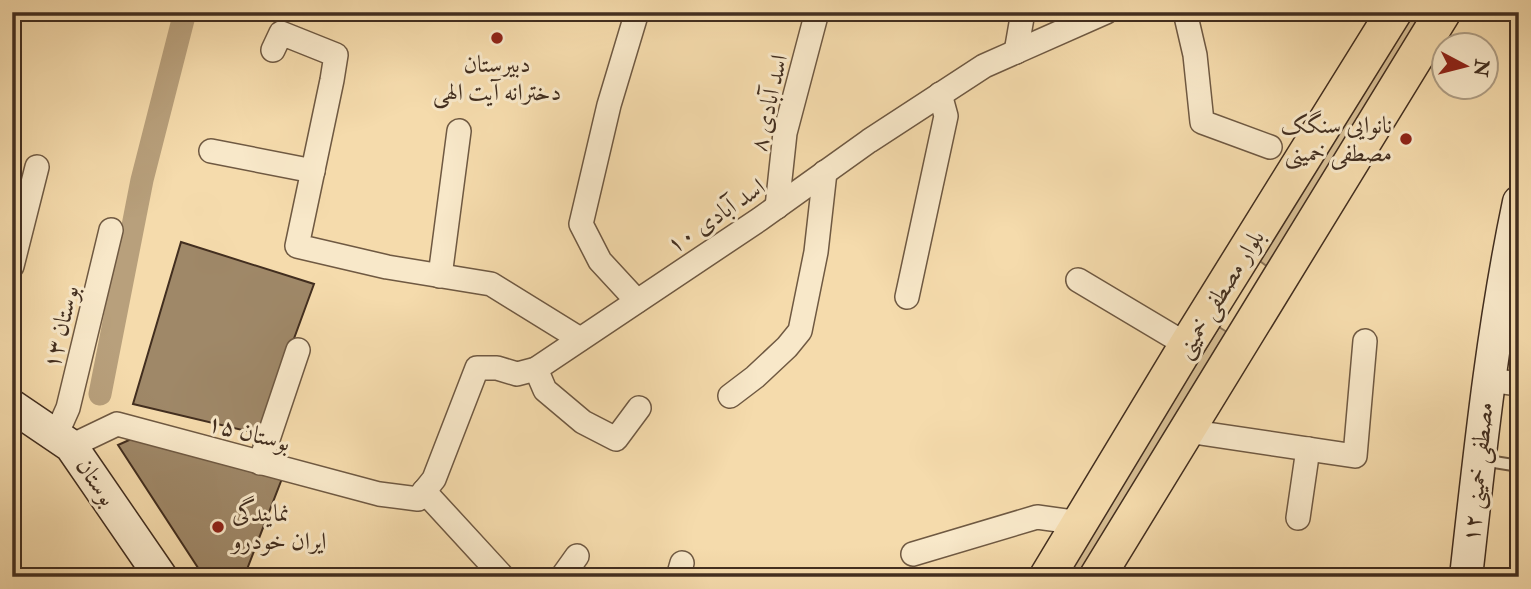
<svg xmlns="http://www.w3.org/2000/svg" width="1531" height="589" font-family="'IM FELL Double Pica',Amiri,serif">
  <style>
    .green { fill: #d7be94; stroke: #8c765a; stroke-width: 2 }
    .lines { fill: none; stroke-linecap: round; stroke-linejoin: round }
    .canal { stroke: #b8a07c; stroke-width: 23 }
    .building { fill: #9f8868; stroke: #422e1f; stroke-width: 2 }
    .lane-casing { stroke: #6f5942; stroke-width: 14 }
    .street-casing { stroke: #6f5942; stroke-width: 26 }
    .secondary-casing { stroke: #422e1f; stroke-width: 35 }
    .primary-casing { stroke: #422e1f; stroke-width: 38 }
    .lane { stroke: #f8e8c9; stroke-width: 10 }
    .street { stroke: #f8e8c9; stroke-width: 23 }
    .secondary { stroke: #f8e8c9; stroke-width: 32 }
    .primary { stroke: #f5dbac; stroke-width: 35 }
    .poi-dot { fill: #8f2418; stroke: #f8e8c9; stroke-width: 2.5 }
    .labels { text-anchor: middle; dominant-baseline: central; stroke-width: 6; stroke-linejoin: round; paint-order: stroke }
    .poi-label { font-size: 24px; fill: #422e1f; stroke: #f8e8c9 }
    .street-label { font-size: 24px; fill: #422e1f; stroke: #f8e8c9 }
  </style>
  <rect width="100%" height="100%" fill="#f5dbac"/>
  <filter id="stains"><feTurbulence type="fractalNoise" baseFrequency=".00286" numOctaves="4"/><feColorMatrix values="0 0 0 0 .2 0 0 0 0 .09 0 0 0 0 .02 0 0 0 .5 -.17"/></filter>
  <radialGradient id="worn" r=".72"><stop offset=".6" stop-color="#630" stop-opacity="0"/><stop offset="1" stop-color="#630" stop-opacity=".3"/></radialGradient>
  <!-- green -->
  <g class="green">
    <polygon points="1414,12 1431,12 1268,267 1257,259"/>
    <polygon points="1219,327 1230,334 1081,577 1064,577"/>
  </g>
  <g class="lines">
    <!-- canal -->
    <polyline class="canal" points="100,394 142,180 185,12"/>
  </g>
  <!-- building -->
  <g class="building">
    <polygon points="181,242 314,284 259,434 133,404"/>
    <polygon points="138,436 283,476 244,577 204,577 118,445"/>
  </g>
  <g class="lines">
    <!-- lane casing -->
    <g class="lane-casing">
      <polyline id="lane" points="1482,460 1519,466"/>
    </g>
    <!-- street casing -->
    <g class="street-casing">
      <g id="street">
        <polyline points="1185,12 1195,55 1202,122 1270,147"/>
        <polyline points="273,50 281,33 336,55 332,80 297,246 387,267 491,284 580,339"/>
        <polyline points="1016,52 1023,12"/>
        <polyline points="211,151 313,171"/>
        <polyline points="777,207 785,133 817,12"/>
        <polyline points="12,266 37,167"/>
        <polyline points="440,276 459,131"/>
        <polyline points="1078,280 1187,345"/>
        <polyline points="907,297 946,116 940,94"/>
        <polyline points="637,301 600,261 581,224 609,105 637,12"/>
        <polyline points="536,369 545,390 583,422 616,439 639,408"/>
        <polyline points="1489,380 1519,384"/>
        <polyline points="730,396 755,377 787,347 800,331 816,252 825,172"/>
        <polyline points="1187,431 1355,456 1365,341"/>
        <polyline points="56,435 68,408 111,230"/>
        <polyline points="71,446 117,424 379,494 418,499 434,479 477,368 497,368 517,374 536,369 760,219 869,141 984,66 1106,12"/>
        <polyline points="260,463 298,350"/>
        <polyline points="424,491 503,577"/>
        <polyline points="1298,518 1308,449"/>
        <polyline points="913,554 1037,517 1081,523"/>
        <polyline points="562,577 577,556"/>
        <polyline points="678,577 682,563"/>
      </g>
    </g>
    <!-- secondary casing -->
    <g class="secondary-casing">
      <g id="secondary">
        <polyline points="12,406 71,446 161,577"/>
        <path d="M1466,577C1480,451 1493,326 1519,202"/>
      </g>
    </g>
    <!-- primary casing -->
    <g class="primary-casing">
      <g id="primary">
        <polyline points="1047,577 1187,345 1394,12"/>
        <polyline points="1097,577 1443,12"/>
      </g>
    </g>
    <!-- lane -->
    <use href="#lane" class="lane"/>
    <!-- street -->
    <use href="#street" class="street"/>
    <!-- secondary -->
    <use href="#secondary" class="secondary"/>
    <!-- primary -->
    <use href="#primary" class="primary"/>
  </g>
  <!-- markers -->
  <g class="poi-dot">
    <circle cx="497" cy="38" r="7"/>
    <circle cx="1406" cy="139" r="7"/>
    <circle cx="218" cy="527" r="7"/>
  </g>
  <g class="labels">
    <!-- poi labels -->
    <g class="poi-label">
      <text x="497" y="64">دبیرستان<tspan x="497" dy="28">دخترانه آیت الهی</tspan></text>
      <text x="1392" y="125" text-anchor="end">نانوایی سنگک<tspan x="1392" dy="28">مصطفی خمینی</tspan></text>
      <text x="232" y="513" text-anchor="start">نمایندگی<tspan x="232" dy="28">ایران خودرو</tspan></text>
    </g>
    <!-- street labels -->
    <g class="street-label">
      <text transform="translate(769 103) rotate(-77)">اسد آبادی ۸</text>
      <text transform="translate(716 216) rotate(-34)">اسد آبادی ۱۰</text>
      <text transform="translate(1220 294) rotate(-58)">بلوار مصطفی خمینی</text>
      <text transform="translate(61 327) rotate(-76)">بوستان ۱۳</text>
      <text transform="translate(249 433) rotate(15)">بوستان ۱۵</text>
      <text transform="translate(1478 472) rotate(-84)">مصطفی خمینی ۱۲</text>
      <text transform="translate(96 482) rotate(56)">بوستان</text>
    </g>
  </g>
  <!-- margin -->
  <rect width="1531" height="589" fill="none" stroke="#f5dbac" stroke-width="42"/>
  <rect x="14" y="14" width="1503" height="561" fill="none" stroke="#422e1f" stroke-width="3.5"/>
  <rect x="21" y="21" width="1489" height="547" fill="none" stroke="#422e1f" stroke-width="2"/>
  <!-- north arrow -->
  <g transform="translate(1465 66) rotate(97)"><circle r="33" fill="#f8e8c9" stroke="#af9e85" stroke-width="2"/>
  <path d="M0-5L12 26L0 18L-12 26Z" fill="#8f2418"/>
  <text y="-10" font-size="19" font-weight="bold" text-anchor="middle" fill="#422e1f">N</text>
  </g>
  <rect width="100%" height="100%" filter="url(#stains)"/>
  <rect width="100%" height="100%" fill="url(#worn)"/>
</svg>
